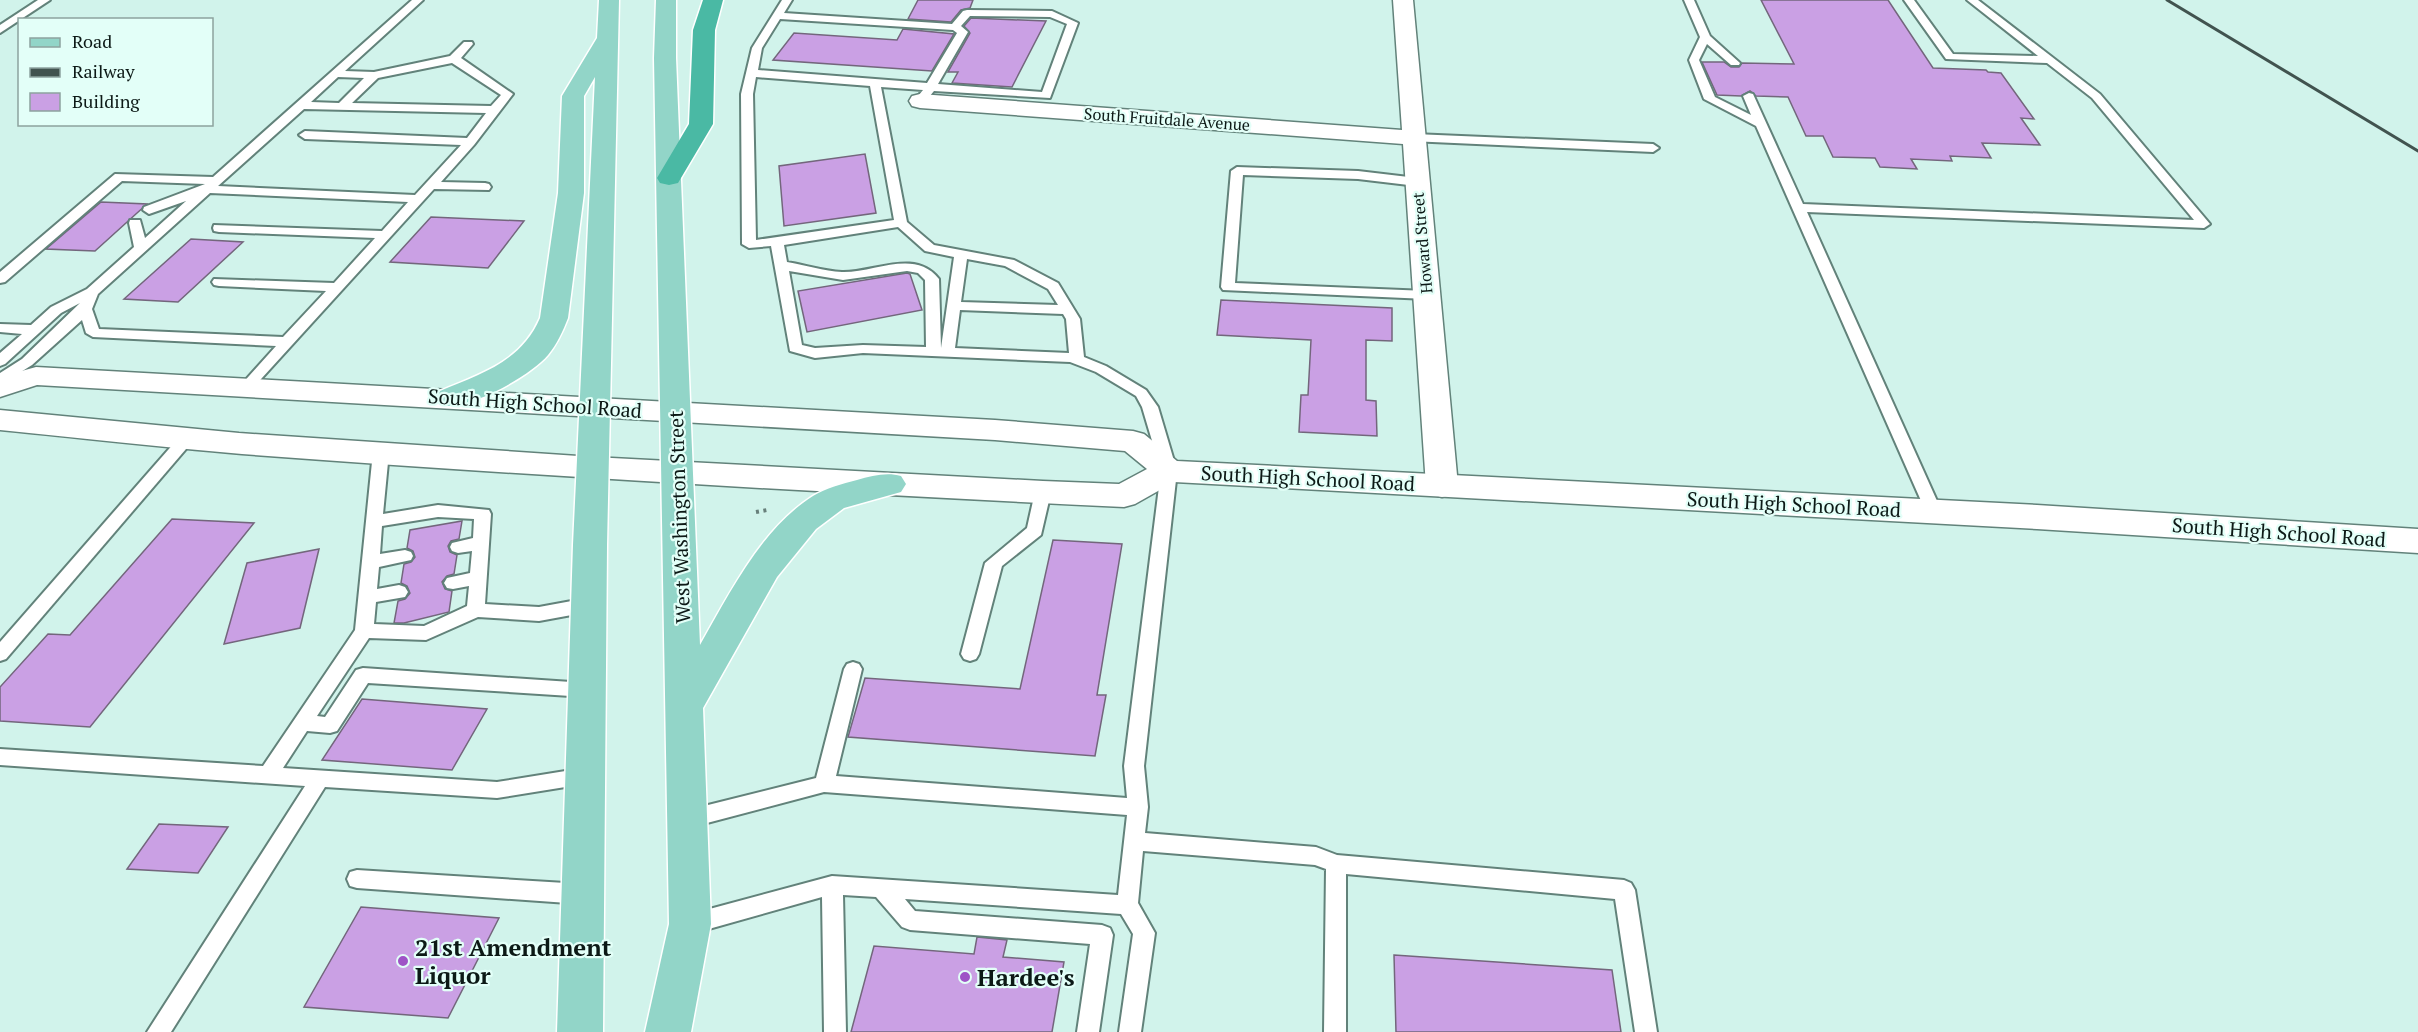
<svg xmlns="http://www.w3.org/2000/svg" width="2418" height="1032" font-family="'PT Serif',serif">
  <style>
    .building { fill: #caa0e4; stroke: #73667c; stroke-width: 1.5 }
    .lines { fill: none; stroke-linecap: round; stroke-linejoin: round }
    .service-casing { stroke: #62827a; stroke-width: 4 }
    .minor-casing { stroke: #62827a; stroke-width: 3 }
    .tertiary-casing { stroke: #62827a; stroke-width: 3 }
    .primary-casing { stroke: #fff; stroke-width: 3 }
    .motorway-casing { stroke: #fff; stroke-width: 3 }
    .path { stroke: #687f7a; stroke-width: 4; stroke-dasharray: 3 4.5; stroke-linecap: butt }
    .service { fill: #fff; fill-rule: evenodd }
    .minor { fill: #fff; fill-rule: evenodd }
    .tertiary { fill: #fff; fill-rule: evenodd }
    .primary { fill: #92d5c8; fill-rule: evenodd }
    .motorway { fill: #4ab9a4; fill-rule: evenodd }
    .rail { stroke: #41534f; stroke-width: 3 }
    .poi-dot { fill: #9e53c6; stroke: #e3fff8; stroke-width: 2 }
    .labels { text-anchor: middle; dominant-baseline: central; stroke-width: 4.5; stroke-linejoin: round; paint-order: stroke }
    .far-street-label { font-size: 16px; fill: #0c1916; stroke: #e3fff8 }
    .street-label { font-size: 20px; fill: #0c1916; stroke: #e3fff8 }
    .near-poi-label { font-size: 24px; font-weight: bold; fill: #0c1916; stroke: #e3fff8; text-anchor: start }
  </style>
  <rect width="100%" height="100%" fill="#d1f3eb"/>
  <!-- building -->
  <g class="building">
    <polygon points="918,0 973,0 970,8 961,10 951,22 908,19"/>
    <polygon points="1761,0 1888,0 1933,68 1986,70 1988,72 2001,73 2034,119 2021,118 2040,145 1982,143 1991,158 1950,156 1952,161 1911,159 1917,169 1880,167 1875,158 1833,157 1823,136 1806,136 1788,97 1756,96 1750,91 1741,96 1717,95 1702,62 1724,62 1731,67 1739,67 1742,63 1794,64"/>
    <polygon points="971,18 1046,21 1012,87 952,83 958,72 948,72 970,33 964,26"/>
    <polygon points="903,29 954,34 932,71 773,60 794,33 897,40"/>
    <polygon points="865,154 876,213 784,226 779,166"/>
    <polygon points="101,202 147,204 95,251 46,249"/>
    <polygon points="431,217 524,221 488,268 390,262"/>
    <polygon points="191,239 243,242 178,302 124,299"/>
    <polygon points="907,273 910,274 922,310 807,332 798,291"/>
    <polygon points="1221,300 1392,308 1392,341 1366,340 1366,400 1376,401 1377,436 1299,432 1301,395 1308,395 1311,340 1217,335"/>
    <polygon points="172,519 254,523 90,727 0,721 0,687 48,634 70,635"/>
    <polygon points="462,521 459,539 451,541 448,546 450,552 457,555 454,574 447,576 442,582 445,589 452,591 449,612 404,623 394,623 398,601 405,599 410,593 407,586 401,583 404,564 411,562 415,557 413,551 407,548 410,530"/>
    <polygon points="1053,540 1122,544 1097,695 1106,695 1095,756 848,737 865,678 1020,689"/>
    <polygon points="319,549 300,628 224,644 247,563"/>
    <polygon points="362,699 487,709 452,770 322,760"/>
    <polygon points="159,824 228,827 198,873 127,869"/>
    <polygon points="361,907 499,918 448,1018 304,1007"/>
    <polygon points="977,937 1007,940 1003,957 1064,962 1052,1032 851,1032 874,946 974,954"/>
    <polygon points="1394,955 1612,970 1621,1032 1396,1032"/>
  </g>
  <g class="lines">
    <!-- service casing -->
    <g class="service-casing">
      <g id="service">
        <polygon points="38,0 50,0 0,33 0,25"/>
        <path d="M412,0H423L345,71L374,72L450,56L464,42H472L473,44L461,58L513,94L474,145L441,182L485,183L489,184L491,187L489,190L434,189L252,389L247,391L240,386L276,346L93,337L86,333L82,320L32,365L0,385V373L22,359L80,303L61,313L5,364L0,366V353L22,334L0,332V324L31,325L51,307L87,289L134,247L129,223L130,220H140L145,238L186,201L149,214L143,210L144,207L205,184L122,181L5,282L0,283V272L115,174L213,177ZM452,63L501,95L491,106L352,103L378,78ZM338,77L364,78L339,103L311,102ZM304,109L486,113L467,138L305,131L299,135L305,139L461,145L415,195L218,186ZM210,193L408,202L382,231L214,225L213,228L214,231L219,232L375,238L334,283L214,279L212,282L214,285L219,286L326,291L283,337L99,329L92,309L98,294Z"/>
        <path d="M782,0H792L784,13L952,24L963,11L967,10L1052,11L1078,23L1050,98L934,91L924,103L920,104L914,101L923,90L881,87L907,222L934,245L1014,260L1058,283L1080,319L1084,357L1106,366L1146,390L1158,407L1177,471L1144,766L1148,807L1145,833L1316,847L1337,855L1624,880L1631,883L1635,890L1657,1032H1635L1615,899L1346,874V1032H1324L1326,869L1315,865L1143,851L1138,903L1155,933L1141,1032H1119L1133,934L1121,914L905,899L915,911L1102,925L1110,928L1113,935L1099,1032H1077L1090,944L910,930L902,927L876,897L843,895L846,1032H824L822,897L691,934L683,931L680,924L683,917L691,914L832,876L1118,895L1127,815L824,792L688,828L681,825L678,819L681,813L688,810L816,778L844,669L847,664L853,662L859,664L862,669L836,776L1127,798L1124,766L1161,471L1142,407L1136,396L1096,372L1070,362L863,353L815,358L790,351L771,246L749,248L742,244L741,94L752,48ZM970,16L1050,17L1067,24L1042,92L938,84L968,32L961,26ZM780,19L953,30L957,33L927,83L758,70L762,48ZM756,77L870,86L894,220L756,240L753,94ZM898,227L925,251L954,257L941,348L939,279C915,248 874,273 842,272C824,271 805,265 787,262L784,245ZM967,259L1005,266L1048,289L1058,305L961,302ZM789,271L843,280L907,271L918,273L925,280L926,347L863,345L815,348L802,345ZM960,310L1063,314L1066,319L1069,353L955,348Z"/>
        <polygon points="1684,0 1694,0 1710,36 1740,63 1739,65 1731,65 1707,44 1699,60 1715,97 1751,115 1743,96 1749,93 1753,94 1803,204 2194,220 2092,98 2047,63 1946,59 1904,0 1914,0 1953,54 2038,56 1967,0 1978,0 2100,94 2210,224 2204,228 1807,212 1942,512 1940,516 1928,516 1926,512 1756,126 1704,99 1689,60 1700,37"/>
        <polygon points="1414,134 1653,144 1659,148 1653,152 1410,141 1408,138"/>
        <polygon points="1237,167 1358,171 1417,178 1423,182 1417,186 1358,179 1243,175 1235,283 1427,291 1434,295 1427,299 1223,290 1221,287 1231,171"/>
        <polygon points="187,433 192,434 195,438 192,442 6,659 0,661 0,642 182,434"/>
        <path d="M381,447L387,448L389,452L383,514L438,505L489,510L491,514L485,604L539,607L588,598L594,600L597,605L594,610L588,612L539,621L478,617L426,640L369,638L317,716L325,717L356,670L363,668L586,683L593,685L595,690L593,695L586,697L368,683L337,731L330,733L307,731L283,768L497,782L584,768L591,770L594,776L591,782L584,784L497,798L325,787L171,1032H147L305,786L0,765V749L263,766L355,630L373,452L375,448ZM438,517L474,519L473,538L452,543L450,547L452,551L458,553L472,551L470,573L447,578L444,583L447,588L453,589L469,586L467,606L424,626L374,624L376,602L405,597L408,592L405,587L399,585L377,589L379,567L411,560L413,556L411,552L405,550L380,554L382,526Z"/>
        <polygon points="1043,486 1049,488 1051,492 1041,535 1002,566 979,654 976,659 970,661 964,659 961,654 985,563 1027,528 1035,492 1037,488"/>
        <polygon points="357,870 582,884 589,887 593,894 589,901 582,904 357,888 350,886 347,879 350,872"/>
      </g>
    </g>
    <!-- minor casing -->
    <g class="minor-casing">
      <polygon id="minor" points="1393,0 1413,0 1458,486 1453,494 1442,497 1431,494 1426,486 1403,144 920,108 912,106 909,101 912,96 920,94 1402,130"/>
    </g>
    <!-- tertiary casing -->
    <g class="tertiary-casing">
      <path id="tertiary" d="M36,367L995,420L1133,431L1144,434L1177,461L2037,505L2418,529V553L2037,529L1174,482L1135,504L1124,507C830,493 536,476 242,454C161,447 81,438 0,430V410L239,433L593,457L1043,481L1119,484L1147,469L1125,451L995,440L37,385L0,397V377Z"/>
    </g>
    <!-- primary casing -->
    <g class="primary-casing">
      <g id="primary">
        <path d="M599,0H619L607,545L603,1032H557L573,545L595,77L584,96V193L568,318C563,331 557,344 548,355C530,376 467,412 440,405L436,398L440,391C481,374 521,362 540,318L558,193L562,96L597,38Z"/>
        <path d="M656,0H676V58L700,645C730,593 761,529 813,496C826,488 842,484 857,480C872,476 886,472 901,476L906,484L901,492L844,508L816,529L777,577L703,708L711,924L691,1032H645L669,924L654,58Z"/>
      </g>
    </g>
    <!-- motorway casing -->
    <g class="motorway-casing">
      <polygon id="motorway" points="703,0 723,0 715,30 713,124 678,183 669,185 660,183 657,178 689,124 693,30"/>
    </g>
    <!-- path -->
    <polyline class="path" points="756,512 767,510"/>
    <!-- service -->
    <use href="#service" class="service"/>
    <!-- minor -->
    <use href="#minor" class="minor"/>
    <!-- tertiary -->
    <use href="#tertiary" class="tertiary"/>
    <!-- primary -->
    <use href="#primary" class="primary"/>
    <!-- motorway -->
    <use href="#motorway" class="motorway"/>
    <!-- rail -->
    <polyline class="rail" points="2167,0 2418,151"/>
  </g>
  <!-- markers -->
  <g class="poi-dot">
    <circle cx="403" cy="961" r="6"/>
    <circle cx="965" cy="977" r="6"/>
  </g>
  <g class="labels">
    <!-- far-street labels -->
    <g class="far-street-label">
      <text transform="translate(1167 119) rotate(4)">South Fruitdale Avenue</text>
      <text transform="translate(1422 243) rotate(-95)">Howard Street</text>
    </g>
    <!-- street labels -->
    <g class="street-label">
      <text transform="translate(535 403) rotate(4)">South High School Road</text>
      <text transform="translate(1308 478) rotate(3)">South High School Road</text>
      <text transform="translate(1794 504) rotate(3)">South High School Road</text>
      <text transform="translate(679 517) rotate(-92)">West Washington Street</text>
      <text transform="translate(2279 532) rotate(4)">South High School Road</text>
    </g>
    <!-- near-poi labels -->
    <g class="near-poi-label">
      <text x="415" y="947">21st Amendment<tspan x="415" dy="28">Liquor</tspan></text>
      <text x="977" y="977">Hardee's</text>
    </g>
  </g>
  <!-- legend -->
  <rect x="18" y="18" width="195" height="108" fill="#e3fff8" stroke="#8da39e" stroke-width="1.5"/>
  <rect x="30" y="38" width="30" height="9" fill="#92d5c8" stroke="#8da39e" stroke-width="1.5"/>
  <text x="72" y="48" font-size="18" fill="#0c1916">Road</text>
  <rect x="30" y="68" width="30" height="9" fill="#41534f" stroke="#8da39e" stroke-width="1.5"/>
  <text x="72" y="78" font-size="18" fill="#0c1916">Railway</text>
  <rect x="30" y="93" width="30" height="18" fill="#caa0e4" stroke="#8da39e" stroke-width="1.5"/>
  <text x="72" y="108" font-size="18" fill="#0c1916">Building</text>
</svg>
